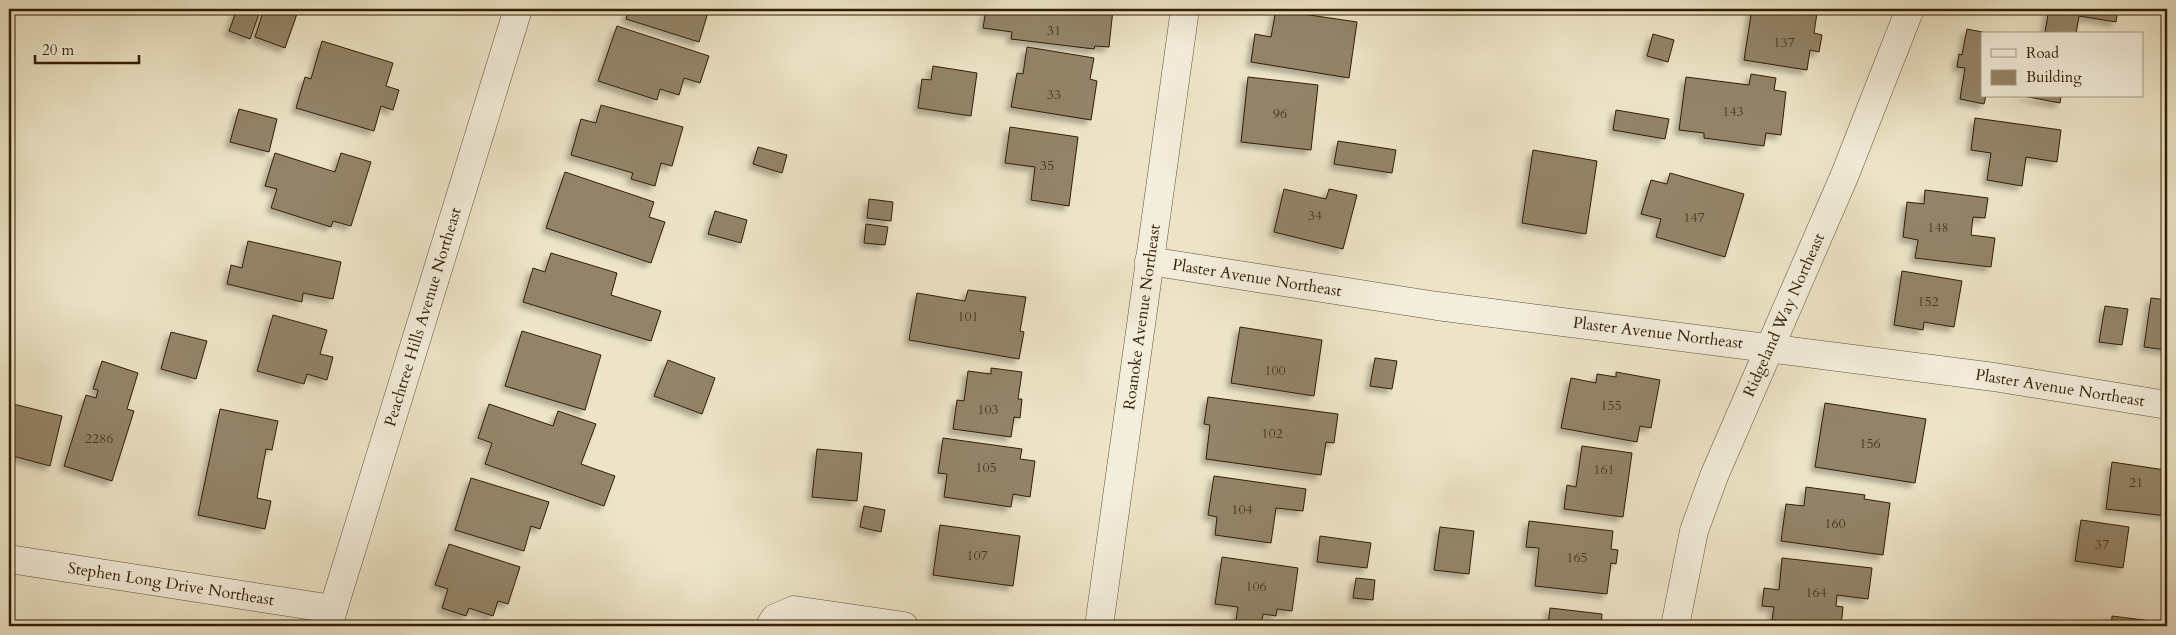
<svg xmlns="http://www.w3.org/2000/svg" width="2176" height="635" font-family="Cardo,serif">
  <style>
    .building { fill: #938469; stroke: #311d03; filter: url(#shadow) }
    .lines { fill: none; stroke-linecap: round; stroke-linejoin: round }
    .minor-casing { stroke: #604f34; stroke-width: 29 }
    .minor { stroke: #f3eddb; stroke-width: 28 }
    .labels { text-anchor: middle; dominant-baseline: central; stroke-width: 5; stroke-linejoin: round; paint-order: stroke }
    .number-label { font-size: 14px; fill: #4a371c }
    .street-label { font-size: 16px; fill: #311d03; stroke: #f3eddb }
  </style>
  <defs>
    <filter id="shadow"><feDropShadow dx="-4.5" dy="4.5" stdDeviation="2.5" flood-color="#0004"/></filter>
  </defs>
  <rect width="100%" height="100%" fill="#ede4c7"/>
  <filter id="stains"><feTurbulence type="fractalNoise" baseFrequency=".004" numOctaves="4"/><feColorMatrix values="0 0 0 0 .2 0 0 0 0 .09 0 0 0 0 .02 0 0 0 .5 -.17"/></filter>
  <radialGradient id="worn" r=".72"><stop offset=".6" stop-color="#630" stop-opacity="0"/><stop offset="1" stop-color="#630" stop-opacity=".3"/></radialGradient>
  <!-- building -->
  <g class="building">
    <polygon points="237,9 260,11 250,39 229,31"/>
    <polygon points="264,9 282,9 297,14 285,48 255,37"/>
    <polygon points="629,9 709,9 699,42 626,19"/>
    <polygon points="986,9 1113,9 1109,47 1095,46 1094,49 1011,39 1012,32 983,28"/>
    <polygon points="1752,9 1794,9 1817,13 1814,33 1822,35 1819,52 1810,50 1807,70 1744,60"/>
    <polygon points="2049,9 2118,9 2116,22 2079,16 2076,34 2045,32"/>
    <polygon points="1276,10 1357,22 1349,78 1251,62 1255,34 1271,37"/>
    <polygon points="617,26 709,56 700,83 684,78 679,95 660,89 657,100 598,81"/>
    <polygon points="1967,29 1992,34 1982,34 1982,96 1986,96 1984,104 1960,99 1965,68 1957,67 1959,54 1962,55"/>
    <polygon points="1653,34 1674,40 1668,62 1647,56"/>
    <polygon points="322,41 393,63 386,86 399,90 393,110 381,106 374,131 296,108 305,77 311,79"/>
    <polygon points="1027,47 1094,58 1090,79 1097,81 1091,120 1011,107 1017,73 1023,74"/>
    <polygon points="933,66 977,73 971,116 918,108 922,79 931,80"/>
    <polygon points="1751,74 1776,78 1774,90 1786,92 1781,135 1766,133 1764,146 1704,138 1704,133 1679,130 1686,77 1749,85"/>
    <polygon points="1248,77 1318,85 1311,150 1241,142"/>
    <polygon points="2023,96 2061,96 2060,103"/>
    <polygon points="601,105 683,127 672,166 661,163 655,186 631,179 633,173 571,155 581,119 596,123"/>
    <polygon points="239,109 277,119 269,152 230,142"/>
    <polygon points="1616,110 1669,119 1665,139 1613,130"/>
    <polygon points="1975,118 2061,130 2057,162 2026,157 2022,186 1987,180 1991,153 1971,150"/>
    <polygon points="1010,127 1078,137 1069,206 1031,200 1035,167 1005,163"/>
    <polygon points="1338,141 1396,150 1392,173 1334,164"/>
    <polygon points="758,147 787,155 782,173 753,164"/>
    <polygon points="1533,150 1597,161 1586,234 1522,223"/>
    <polygon points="275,153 335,172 341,153 371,162 351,226 333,221 331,227 271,208 277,189 265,186"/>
    <polygon points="565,172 654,202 649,217 665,222 651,263 546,228"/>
    <polygon points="1670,173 1744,194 1725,257 1656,237 1661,219 1641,214 1651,180 1667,184"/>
    <polygon points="1284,189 1326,199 1329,189 1357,195 1343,249 1274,232"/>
    <polygon points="1925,190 1988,198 1985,218 1973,217 1971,235 1995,238 1991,267 1915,258 1918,240 1903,237 1907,202 1924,204"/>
    <polygon points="869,199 893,202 891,221 867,218"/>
    <polygon points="715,211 747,220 741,243 708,234"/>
    <polygon points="866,224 888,227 885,245 864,243"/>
    <polygon points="248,241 341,262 333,299 303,293 302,302 227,284 231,265 242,268"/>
    <polygon points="551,253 617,273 611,295 661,311 651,341 523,302 533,268 545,272"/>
    <polygon points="1902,271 1962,281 1954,327 1924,322 1923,330 1894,325"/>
    <polygon points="968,290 1026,297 1020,331 1024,332 1019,359 909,340 917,293 965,301"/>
    <polygon points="2151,298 2167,300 2167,350 2144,347"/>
    <polygon points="2105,306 2128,309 2122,345 2099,342"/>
    <polygon points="273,315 327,330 320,354 333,357 327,380 307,374 304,384 257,371"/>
    <polygon points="1240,327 1322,340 1314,396 1231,383"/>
    <polygon points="522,331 601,355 585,410 505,386"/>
    <polygon points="171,332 207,341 196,379 161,369"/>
    <polygon points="1375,358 1397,361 1392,389 1370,386"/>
    <polygon points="668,360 715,378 702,414 654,396"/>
    <polygon points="102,361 138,373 127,409 134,411 112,481 64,466 86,395 96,398 98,390 93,389"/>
    <polygon points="991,368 1022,372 1018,399 1022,399 1020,418 1014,417 1011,437 953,429 957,400 964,401 968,371 991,374"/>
    <polygon points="1616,372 1660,380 1651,428 1640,426 1637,442 1561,428 1571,378 1596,383 1597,374 1616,377"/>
    <polygon points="1208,397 1338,414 1334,443 1326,442 1321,475 1206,459 1210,425 1204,424"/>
    <polygon points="9,403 62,416 50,466 9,455"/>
    <polygon points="1825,403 1926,419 1915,483 1815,467"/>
    <polygon points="489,404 553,426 558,411 596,424 581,464 615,476 604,506 485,464 492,443 478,438"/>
    <polygon points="220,409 278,421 272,450 266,449 257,498 271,501 265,529 198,515"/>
    <polygon points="943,438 1022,449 1020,459 1035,461 1030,497 1013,494 1011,507 944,497 947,474 938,473"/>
    <polygon points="1582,446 1632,453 1623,517 1564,509 1567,485 1576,487"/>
    <polygon points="817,449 862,453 857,501 812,497"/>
    <polygon points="2112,462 2165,470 2161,494 2167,495 2167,516 2106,509"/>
    <polygon points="1214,476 1306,489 1303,511 1276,508 1271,543 1215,535 1217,517 1208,515"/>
    <polygon points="471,478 549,502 540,529 531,526 524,551 455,530"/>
    <polygon points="1806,487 1865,495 1864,499 1890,503 1883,555 1781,541 1786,504 1804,506"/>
    <polygon points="864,506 885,510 881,532 860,527"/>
    <polygon points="2081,520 2129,527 2123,568 2075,561"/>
    <polygon points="1529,521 1613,531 1611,549 1618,550 1616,564 1611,563 1607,594 1535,586 1539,548 1526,547"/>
    <polygon points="940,525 1020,536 1013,586 933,575"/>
    <polygon points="1440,527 1474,531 1469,574 1434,570"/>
    <polygon points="1320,536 1371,543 1367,568 1317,562"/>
    <polygon points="449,544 520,567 508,604 498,601 493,616 469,608 466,616 442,608 448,589 435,585"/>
    <polygon points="1222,557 1298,568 1292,611 1277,609 1276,616 1263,614 1261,626 1235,626 1238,607 1215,604"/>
    <polygon points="1782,558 1872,568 1868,599 1837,595 1836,606 1843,607 1841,626 1772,620 1774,607 1762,606 1764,588 1779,590"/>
    <polygon points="1356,578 1375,580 1373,600 1353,598"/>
    <polygon points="1550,608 1602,614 1601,626 1548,626"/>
    <polygon points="2112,616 2167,623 2167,626 2111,626"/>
  </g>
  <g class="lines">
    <!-- minor casing -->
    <g class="minor-casing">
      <g id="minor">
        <polyline points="1149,261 1437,306 1994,377 2167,405"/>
        <polyline points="9,559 333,609"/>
        <polyline points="328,626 518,9"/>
        <polyline points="770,626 775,618 794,610 904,626"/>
        <polyline points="1099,626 1185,9"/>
        <polyline points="1675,626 1694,531 1714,476 1844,177 1910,9"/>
      </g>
    </g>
    <!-- minor -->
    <use href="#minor" class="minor"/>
  </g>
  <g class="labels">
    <!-- number labels -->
    <g class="number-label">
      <text x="1054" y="30">31</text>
      <text x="1784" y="42">137</text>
      <text x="1054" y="94">33</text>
      <text x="1733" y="111">143</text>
      <text x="1280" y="113">96</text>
      <text x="1047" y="165">35</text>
      <text x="1315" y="215">34</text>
      <text x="1694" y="217">147</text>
      <text x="1938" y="227">148</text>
      <text x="1928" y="301">152</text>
      <text x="968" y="316">101</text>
      <text x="1275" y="370">100</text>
      <text x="1611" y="405">155</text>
      <text x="988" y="409">103</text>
      <text x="1272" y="433">102</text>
      <text x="99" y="438">2286</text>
      <text x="1870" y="443">156</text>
      <text x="986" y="467">105</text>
      <text x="1604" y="469">161</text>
      <text x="2136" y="482">21</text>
      <text x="1242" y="509">104</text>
      <text x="1835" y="523">160</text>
      <text x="2102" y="544">37</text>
      <text x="977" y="555">107</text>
      <text x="1577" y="557">165</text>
      <text x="1256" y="586">106</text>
      <text x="1816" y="592">164</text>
    </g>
    <!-- street labels -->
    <g class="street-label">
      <text transform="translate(1257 278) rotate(9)">Plaster Avenue Northeast</text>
      <text transform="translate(1784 315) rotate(-66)">Ridgeland Way Northeast</text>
      <text transform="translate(423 317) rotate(-73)">Peachtree Hills Avenue Northeast</text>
      <text transform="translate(1142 317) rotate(-82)">Roanoke Avenue Northeast</text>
      <text transform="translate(1658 333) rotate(7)">Plaster Avenue Northeast</text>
      <text transform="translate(2060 388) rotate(9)">Plaster Avenue Northeast</text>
      <text transform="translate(171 584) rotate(9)">Stephen Long Drive Northeast</text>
    </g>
  </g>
  <!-- margin -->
  <rect width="2176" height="635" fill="none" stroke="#ede4c7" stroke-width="30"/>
  <rect x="10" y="10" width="2156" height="615" fill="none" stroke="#311d03" stroke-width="2.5"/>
  <rect x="15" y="15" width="2146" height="605" fill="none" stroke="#311d03"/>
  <!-- legend -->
  <rect x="1981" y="32" width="162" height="65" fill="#f3eddb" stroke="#a59a85"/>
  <rect x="1991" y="49" width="25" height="8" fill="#f3eddb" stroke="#a59a85"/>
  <text x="2026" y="58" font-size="15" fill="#311d03">Road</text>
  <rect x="1991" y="70" width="25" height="15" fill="#938469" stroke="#a59a85"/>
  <text x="2026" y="82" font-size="15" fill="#311d03">Building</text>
  <!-- scale -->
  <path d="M35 55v8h104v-8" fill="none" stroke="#311d03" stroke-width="2.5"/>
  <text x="42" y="55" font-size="15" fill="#311d03" stroke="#f3eddb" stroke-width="4" paint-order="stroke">20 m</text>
  <rect width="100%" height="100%" filter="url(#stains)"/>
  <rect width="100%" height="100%" fill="url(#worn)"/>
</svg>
